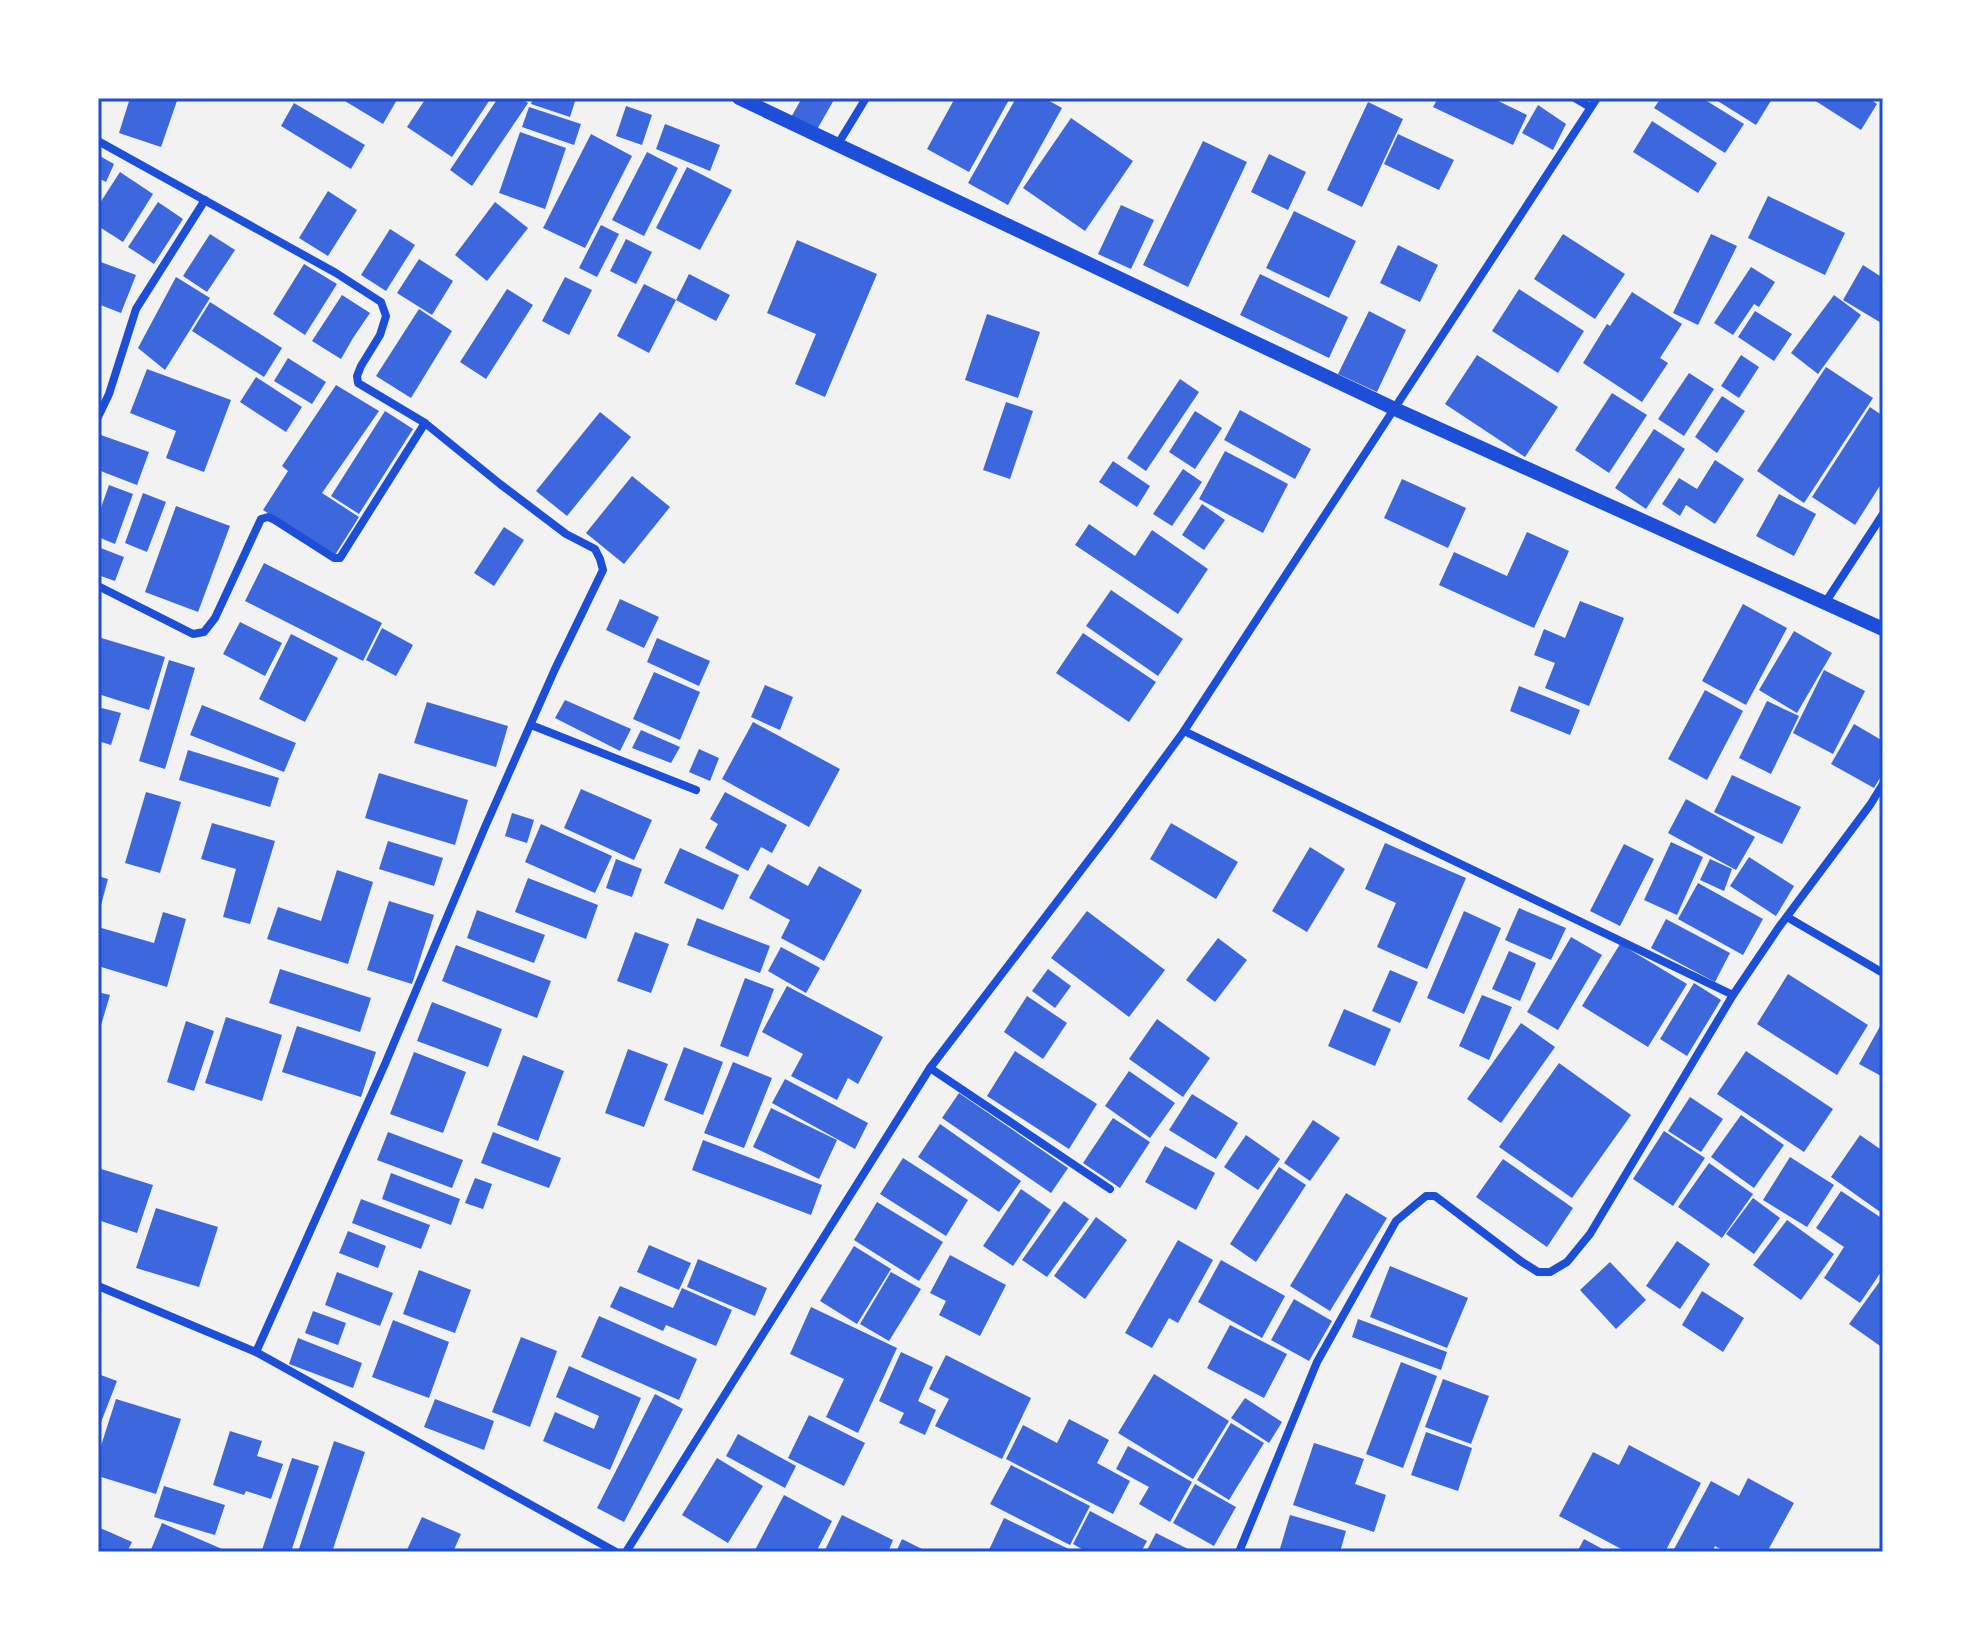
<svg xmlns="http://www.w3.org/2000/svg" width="1981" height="1650" font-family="Raleway,sans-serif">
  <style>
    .building { fill: #3d67dc }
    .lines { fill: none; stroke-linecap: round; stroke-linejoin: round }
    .minor { stroke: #1d4ed8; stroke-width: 8 }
    .tertiary { stroke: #1d4ed8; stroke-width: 14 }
    .neatline { fill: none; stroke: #1d4ed8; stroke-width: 3 }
  </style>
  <rect width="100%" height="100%" fill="#f2f2f2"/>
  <!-- building -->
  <g class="building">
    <polygon points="130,98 178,98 161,147 119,133"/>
    <polygon points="340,98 398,98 383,124"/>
    <polygon points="426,98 491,98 452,157 407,127"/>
    <polygon points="498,98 521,98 528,103 472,186 450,170"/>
    <polygon points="533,98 576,98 570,117 531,104"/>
    <polygon points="802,98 835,98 815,133 790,119"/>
    <polygon points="955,98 1010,98 969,172 927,149"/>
    <polygon points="1016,98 1044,98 1062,108 1008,205 968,183"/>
    <polygon points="1438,98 1492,98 1527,115 1513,145 1433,107"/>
    <polygon points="1661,98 1702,98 1744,124 1725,153 1654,108"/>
    <polygon points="1713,98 1770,98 1772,99 1756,125"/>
    <polygon points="1811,98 1868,98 1877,104 1861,130"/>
    <polygon points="1368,102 1403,119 1362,207 1327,190"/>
    <polygon points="294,103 365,145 351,169 281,126"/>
    <polygon points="1538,105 1566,124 1553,150 1522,133"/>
    <polygon points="626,106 652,115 642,145 616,136"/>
    <polygon points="529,107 581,124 574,145 522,127"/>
    <polygon points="1071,118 1133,161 1085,231 1023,188"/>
    <polygon points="1652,121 1717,163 1698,193 1633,152"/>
    <polygon points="665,124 720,145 710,171 656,149"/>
    <polygon points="520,132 566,148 545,209 499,193"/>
    <polygon points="591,134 632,156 585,248 543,228"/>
    <polygon points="1398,134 1454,160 1439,190 1384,164"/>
    <polygon points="1203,141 1247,162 1188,287 1143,265"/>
    <polygon points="647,152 678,168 644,236 612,220"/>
    <polygon points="1269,154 1306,172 1288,210 1251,192"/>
    <polygon points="98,155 114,164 106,182 98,178"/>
    <polygon points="687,167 732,190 700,250 656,228"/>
    <polygon points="120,172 153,194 123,242 98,226 98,206"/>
    <polygon points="328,191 357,210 328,256 299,238"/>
    <polygon points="1768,196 1845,233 1825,275 1748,238"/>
    <polygon points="158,202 183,219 154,264 128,247"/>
    <polygon points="495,202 528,228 487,281 455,255"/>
    <polygon points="1121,205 1154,220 1131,269 1098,254"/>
    <polygon points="1294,211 1356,241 1329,298 1266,268"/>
    <polygon points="601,225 619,234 597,277 579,268"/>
    <polygon points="390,229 415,245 386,291 361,275"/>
    <polygon points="210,234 235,250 207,292 183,276"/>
    <polygon points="1563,234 1625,274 1595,319 1534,279"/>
    <polygon points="1711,234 1737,246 1698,325 1673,313"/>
    <polygon points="626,239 652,252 636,284 610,271"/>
    <polygon points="797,240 877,274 825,397 795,384 816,334 767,313"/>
    <polygon points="1398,245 1438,265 1420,302 1380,283"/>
    <polygon points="419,259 453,281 432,315 397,293"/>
    <polygon points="98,261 136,275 121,313 98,304"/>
    <polygon points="304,264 337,284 305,335 273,314"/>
    <polygon points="1863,265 1883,278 1883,324 1843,300"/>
    <polygon points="1751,267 1775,282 1759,307 1754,304 1733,335 1714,323"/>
    <polygon points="689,274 730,295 716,321 676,300"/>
    <polygon points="1260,274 1348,317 1329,358 1240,315"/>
    <polygon points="176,277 210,298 165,370 138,348"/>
    <polygon points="565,277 592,290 569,335 542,321"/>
    <polygon points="644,284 676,300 649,353 617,336"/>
    <polygon points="507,289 533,305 486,379 460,362"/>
    <polygon points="1519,289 1584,331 1558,373 1492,331"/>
    <polygon points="1632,292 1682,324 1660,358 1668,363 1642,402 1583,363 1607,324 1610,326"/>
    <polygon points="342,295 370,313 353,338 341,359 312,341"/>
    <polygon points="1834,295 1861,315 1818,374 1791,353"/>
    <polygon points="210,302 282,348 264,377 192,331"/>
    <polygon points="419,309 452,331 411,398 376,376"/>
    <polygon points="1369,311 1406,330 1377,392 1338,374"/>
    <polygon points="1755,311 1792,334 1774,361 1738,337"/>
    <polygon points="987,314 1040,332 1018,398 965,380"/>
    <polygon points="1477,355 1558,407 1525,457 1445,404"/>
    <polygon points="1741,355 1759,367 1739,398 1721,386"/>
    <polygon points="288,358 326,382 312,404 274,381"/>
    <polygon points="1826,367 1873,398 1804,503 1757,471"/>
    <polygon points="147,369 231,400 204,472 166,458 176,431 130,413"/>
    <polygon points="1689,373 1714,389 1684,436 1658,419"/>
    <polygon points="256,377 302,407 286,432 240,402"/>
    <polygon points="1180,379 1199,392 1146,471 1127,458"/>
    <polygon points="336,385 379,411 322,493 359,517 335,555 263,510 288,471 282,466"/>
    <polygon points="1612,393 1647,415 1609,473 1575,450"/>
    <polygon points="1722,396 1745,411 1717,453 1695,437"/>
    <polygon points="1006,402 1033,411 1010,479 983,470"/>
    <polygon points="1870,407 1883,416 1883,481 1855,525 1812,497"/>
    <polygon points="1240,410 1311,449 1295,479 1224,440"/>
    <polygon points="385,411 413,429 359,514 331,496"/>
    <polygon points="1195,411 1222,428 1195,469 1169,452"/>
    <polygon points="600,412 631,437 567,516 536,491"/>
    <polygon points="1654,429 1685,449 1646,509 1615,488"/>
    <polygon points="98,434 149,452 137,485 98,470"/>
    <polygon points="1225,451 1288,484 1263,533 1199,499"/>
    <polygon points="1715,460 1744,479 1715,524 1686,505 1680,516 1662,504 1679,478 1697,489"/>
    <polygon points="1113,461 1150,486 1137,507 1099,482"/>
    <polygon points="1183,469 1202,482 1172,526 1153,514"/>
    <polygon points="632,476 670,507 624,564 586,533"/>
    <polygon points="1402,479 1466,508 1448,548 1384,518"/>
    <polygon points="109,485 133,494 115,544 98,537 98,516"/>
    <polygon points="143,493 166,502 147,552 125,543"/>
    <polygon points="1779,494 1816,514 1794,556 1756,536"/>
    <polygon points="1202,504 1225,520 1204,550 1182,535"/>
    <polygon points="176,506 230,526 198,612 145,592"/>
    <polygon points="1089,524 1135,556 1152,530 1208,569 1178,614 1075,545"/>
    <polygon points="504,527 524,540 494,586 474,573"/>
    <polygon points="1527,532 1569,551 1534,628 1439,585 1454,552 1507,576"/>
    <polygon points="98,547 124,557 115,581 98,575"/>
    <polygon points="264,563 382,623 363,661 245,601"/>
    <polygon points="1111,590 1183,639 1158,676 1086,626"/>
    <polygon points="620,599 659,617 644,648 606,630"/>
    <polygon points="1580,601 1624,618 1589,706 1545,688 1555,663 1534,655 1544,629 1565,638"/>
    <polygon points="1743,604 1787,628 1746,705 1702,681"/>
    <polygon points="240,622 282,643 265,676 223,654"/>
    <polygon points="382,628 413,645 396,676 366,660"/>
    <polygon points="1794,631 1832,653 1797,713 1759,690"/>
    <polygon points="1083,633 1156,682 1129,722 1056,673"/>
    <polygon points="291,634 338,658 305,722 259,699"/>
    <polygon points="98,637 165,657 149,710 98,694"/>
    <polygon points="657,638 710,661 699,686 647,662"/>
    <polygon points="169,660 195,668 165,769 139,761"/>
    <polygon points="1824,670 1865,691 1833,754 1793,733"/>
    <polygon points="654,672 700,692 680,740 633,719"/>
    <polygon points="765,685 793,697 780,730 751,717"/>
    <polygon points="1519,686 1580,710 1570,735 1510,711"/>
    <polygon points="1705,690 1743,711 1707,780 1668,759"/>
    <polygon points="565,700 631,729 620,751 555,718"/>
    <polygon points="1767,701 1799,716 1771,774 1739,758"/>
    <polygon points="427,702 508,726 496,767 414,743"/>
    <polygon points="202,705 296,743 284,772 190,735"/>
    <polygon points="98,707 121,713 111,745 98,741"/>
    <polygon points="753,722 840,769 809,827 722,779"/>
    <polygon points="1854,724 1883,741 1883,773 1874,788 1831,764"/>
    <polygon points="641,730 680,747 671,763 632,748"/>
    <polygon points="699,749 719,758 710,781 689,772"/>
    <polygon points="188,750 279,778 270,807 179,780"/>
    <polygon points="379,773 468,800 455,845 365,818"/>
    <polygon points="1732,775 1801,807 1782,844 1714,812"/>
    <polygon points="581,789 652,820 634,860 564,828"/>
    <polygon points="146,792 181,802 160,873 125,863"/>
    <polygon points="725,792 787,825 772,853 761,847 748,871 705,848 718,824 710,819"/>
    <polygon points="1686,799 1755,837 1736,870 1668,833"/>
    <polygon points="512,813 534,820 527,843 505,836"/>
    <polygon points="212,823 275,841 250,924 223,917 236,869 201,859"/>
    <polygon points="1171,823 1238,862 1216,899 1150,859"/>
    <polygon points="541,824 612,856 595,893 525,862"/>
    <polygon points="388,841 443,858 434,886 379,869"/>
    <polygon points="1671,842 1703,857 1677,915 1644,900"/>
    <polygon points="1385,843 1466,878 1427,969 1377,947 1396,903 1365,889"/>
    <polygon points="1624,844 1654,859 1620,926 1590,911"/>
    <polygon points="1310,847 1345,869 1307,932 1272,911"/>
    <polygon points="680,848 739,875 723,910 664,883"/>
    <polygon points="1749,857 1794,886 1776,916 1730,886"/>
    <polygon points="616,859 642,869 632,897 606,888"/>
    <polygon points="1710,859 1732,869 1724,891 1700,880"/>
    <polygon points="768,864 808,886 819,866 862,890 824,961 781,938 790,920 749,898"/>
    <polygon points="337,870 373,882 348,964 267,939 278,907 321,921"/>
    <polygon points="98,876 108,879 99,913 98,912"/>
    <polygon points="528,878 598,905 586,939 515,912"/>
    <polygon points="1698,883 1763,919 1743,955 1678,919"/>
    <polygon points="389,901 434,915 412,984 367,970"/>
    <polygon points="1519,908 1566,928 1551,960 1505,940"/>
    <polygon points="477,910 545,935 534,963 467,938"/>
    <polygon points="1087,911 1165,970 1129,1017 1051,958"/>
    <polygon points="1464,911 1501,928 1464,1014 1427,998"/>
    <polygon points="163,912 186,919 167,987 98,966 98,927 154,943"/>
    <polygon points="697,918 770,946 760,973 687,945"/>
    <polygon points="1666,919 1730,953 1715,982 1651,948"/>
    <polygon points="635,932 669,944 651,993 617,981"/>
    <polygon points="1571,937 1602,955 1558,1030 1527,1012"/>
    <polygon points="1218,938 1247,960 1215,1002 1186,980"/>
    <polygon points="1620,944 1687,984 1648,1047 1582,1006"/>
    <polygon points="456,945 551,981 537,1018 442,981"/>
    <polygon points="781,947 820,968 806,993 768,971"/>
    <polygon points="1509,951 1536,963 1520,1001 1492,989"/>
    <polygon points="280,969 371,998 360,1032 269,1003"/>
    <polygon points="1048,969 1071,986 1055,1008 1032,991"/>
    <polygon points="1390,970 1418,982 1400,1023 1372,1011"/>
    <polygon points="1788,974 1868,1025 1837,1075 1757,1024"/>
    <polygon points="745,978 774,989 748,1057 720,1046"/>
    <polygon points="1694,983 1721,1000 1687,1056 1660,1039"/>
    <polygon points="787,986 883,1037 858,1084 848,1078 837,1100 791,1076 803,1054 762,1032"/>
    <polygon points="98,992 110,995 99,1032 98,1032"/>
    <polygon points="1482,995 1512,1007 1489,1060 1459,1046"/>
    <polygon points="1027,996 1067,1023 1043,1059 1004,1032"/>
    <polygon points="432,1002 502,1029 488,1067 417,1041"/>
    <polygon points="1344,1009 1391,1029 1375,1066 1328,1046"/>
    <polygon points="226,1017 282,1035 262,1101 205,1083"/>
    <polygon points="1157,1019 1210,1058 1183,1097 1129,1059"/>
    <polygon points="186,1021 214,1031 194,1091 167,1082"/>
    <polygon points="1883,1021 1883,1077 1859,1064"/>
    <polygon points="1521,1023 1555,1047 1501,1123 1467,1099"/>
    <polygon points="297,1026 376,1052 361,1097 282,1072"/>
    <polygon points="684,1047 723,1062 703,1115 664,1100"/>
    <polygon points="628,1049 668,1064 644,1127 605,1113"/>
    <polygon points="1015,1051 1097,1104 1069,1149 987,1096"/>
    <polygon points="1746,1051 1833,1109 1804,1152 1717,1094"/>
    <polygon points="414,1052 466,1072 443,1133 390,1114"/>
    <polygon points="523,1055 564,1071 538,1141 497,1125"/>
    <polygon points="733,1062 772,1078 744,1148 704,1133"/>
    <polygon points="1559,1063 1631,1115 1572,1198 1499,1147"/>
    <polygon points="1129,1071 1175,1103 1150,1138 1105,1106"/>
    <polygon points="785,1079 868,1123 855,1149 772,1103"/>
    <polygon points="959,1093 1068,1168 1051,1193 942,1118"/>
    <polygon points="1192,1094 1238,1123 1216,1159 1169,1130"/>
    <polygon points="1690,1097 1723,1119 1701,1152 1668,1131"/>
    <polygon points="771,1108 837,1140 819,1179 753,1147"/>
    <polygon points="1741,1115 1784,1145 1754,1188 1711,1157"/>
    <polygon points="1113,1118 1150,1142 1120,1188 1083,1163"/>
    <polygon points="1313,1120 1340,1138 1310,1181 1284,1163"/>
    <polygon points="940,1124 1021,1181 999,1212 918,1157"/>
    <polygon points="1664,1131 1705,1158 1673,1206 1633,1179"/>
    <polygon points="388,1132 463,1160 452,1188 377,1160"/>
    <polygon points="493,1132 561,1158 549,1188 481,1163"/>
    <polygon points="1246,1135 1280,1159 1258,1190 1224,1167"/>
    <polygon points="1860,1135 1883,1151 1883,1214 1831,1177"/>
    <polygon points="703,1140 822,1185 811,1215 692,1170"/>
    <polygon points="1165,1146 1215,1173 1196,1210 1145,1182"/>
    <polygon points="1790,1157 1834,1185 1807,1227 1763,1200"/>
    <polygon points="903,1158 968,1200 946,1236 880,1194"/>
    <polygon points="1503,1159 1573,1208 1547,1247 1476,1197"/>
    <polygon points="1709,1163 1753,1194 1722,1238 1678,1207"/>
    <polygon points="1279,1167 1306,1185 1256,1262 1230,1244"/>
    <polygon points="98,1168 153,1185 137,1233 98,1220"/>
    <polygon points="391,1173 460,1199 451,1225 382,1199"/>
    <polygon points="475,1178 492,1184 483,1209 465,1203"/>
    <polygon points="1021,1189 1051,1210 1013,1266 983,1246"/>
    <polygon points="1841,1191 1883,1219 1883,1269 1860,1303 1824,1278 1844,1247 1816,1228"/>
    <polygon points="1346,1193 1387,1218 1330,1311 1290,1286"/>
    <polygon points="1753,1198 1780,1218 1754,1254 1726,1234"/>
    <polygon points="361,1199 430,1225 421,1249 352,1223"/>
    <polygon points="1064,1201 1089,1219 1047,1277 1022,1260"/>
    <polygon points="877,1202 943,1242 919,1281 854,1240"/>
    <polygon points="156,1208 218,1227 199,1287 136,1268"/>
    <polygon points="1096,1217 1127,1240 1085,1299 1054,1276"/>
    <polygon points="1787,1220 1834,1254 1801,1300 1753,1265"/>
    <polygon points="348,1231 386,1246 378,1268 339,1253"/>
    <polygon points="1178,1240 1213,1260 1178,1323 1169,1318 1152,1348 1125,1333"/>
    <polygon points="1677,1241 1710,1264 1680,1309 1646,1286"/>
    <polygon points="649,1245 691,1263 679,1290 637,1272"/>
    <polygon points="854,1246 891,1269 857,1324 820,1301"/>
    <polygon points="950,1255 1006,1285 980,1336 939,1315 946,1301 930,1293"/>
    <polygon points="698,1259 767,1288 755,1316 687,1287"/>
    <polygon points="1221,1260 1285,1296 1262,1338 1198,1302"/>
    <polygon points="1610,1262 1646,1300 1616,1329 1580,1290"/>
    <polygon points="1390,1266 1468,1298 1447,1348 1370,1317"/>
    <polygon points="419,1270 471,1290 455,1333 403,1314"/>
    <polygon points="337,1272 393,1293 380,1326 325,1305"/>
    <polygon points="891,1272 921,1289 889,1341 860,1324"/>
    <polygon points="1883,1277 1883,1348 1849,1324"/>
    <polygon points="620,1286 673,1308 682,1288 732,1310 716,1346 666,1325 663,1331 610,1307"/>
    <polygon points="1702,1291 1744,1318 1723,1352 1682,1325"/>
    <polygon points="1294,1299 1332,1321 1309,1361 1271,1340"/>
    <polygon points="811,1307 897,1348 858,1433 826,1417 844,1379 790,1354"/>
    <polygon points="313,1311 346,1323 338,1345 305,1333"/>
    <polygon points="599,1316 697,1359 679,1400 581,1357"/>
    <polygon points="1358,1319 1447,1352 1441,1370 1352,1337"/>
    <polygon points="393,1320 449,1342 429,1398 372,1377"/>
    <polygon points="1230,1325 1287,1354 1264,1398 1207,1368"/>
    <polygon points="521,1337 557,1351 530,1427 492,1412"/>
    <polygon points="298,1338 362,1363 353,1388 289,1364"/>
    <polygon points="901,1352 933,1367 918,1401 936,1410 925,1435 899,1423 904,1413 879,1401"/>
    <polygon points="946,1355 1031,1398 1002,1459 935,1426 949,1399 929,1389"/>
    <polygon points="1401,1362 1437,1376 1403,1468 1366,1454"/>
    <polygon points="569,1366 641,1398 610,1470 543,1441 555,1412 594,1429 599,1416 556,1397"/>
    <polygon points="98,1374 117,1381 98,1430"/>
    <polygon points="1154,1374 1229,1421 1193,1479 1118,1433"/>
    <polygon points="1443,1379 1489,1396 1471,1444 1425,1427"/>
    <polygon points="655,1394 683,1409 624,1522 597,1508"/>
    <polygon points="1245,1398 1282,1422 1269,1443 1231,1418"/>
    <polygon points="116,1399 181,1419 156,1494 98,1476 98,1455"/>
    <polygon points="435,1399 494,1421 484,1450 424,1427"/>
    <polygon points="809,1415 865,1443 844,1486 788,1458"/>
    <polygon points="1069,1419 1109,1440 1097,1463 1130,1481 1113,1514 1006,1459 1023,1425 1057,1443"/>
    <polygon points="1231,1423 1264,1443 1229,1500 1197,1480"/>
    <polygon points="230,1431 262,1441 257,1456 283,1464 271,1499 246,1491 244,1495 213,1485"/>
    <polygon points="1426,1432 1472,1448 1458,1491 1411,1475"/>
    <polygon points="738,1434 796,1466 785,1488 726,1456"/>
    <polygon points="334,1441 365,1452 332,1552 298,1552"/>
    <polygon points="1314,1443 1364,1459 1355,1484 1386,1495 1374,1532 1293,1505"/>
    <polygon points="1629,1445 1701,1483 1665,1552 1627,1552 1559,1516 1593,1452 1619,1465"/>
    <polygon points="1128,1446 1192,1482 1170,1522 1139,1504 1149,1487 1116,1469"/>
    <polygon points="292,1458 319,1466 291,1552 268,1552 262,1550"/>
    <polygon points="717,1458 763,1486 728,1543 682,1515"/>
    <polygon points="1011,1465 1090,1506 1070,1545 990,1504"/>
    <polygon points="1748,1478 1794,1503 1767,1552 1726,1552 1715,1546 1712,1552 1673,1551 1711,1481 1739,1496"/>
    <polygon points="1195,1484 1236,1507 1214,1546 1173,1523"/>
    <polygon points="164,1486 225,1505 215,1535 154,1517"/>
    <polygon points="784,1495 832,1521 816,1552 754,1552"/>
    <polygon points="1090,1511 1147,1541 1141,1552 1087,1552 1073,1544"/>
    <polygon points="842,1515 893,1540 888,1552 824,1552"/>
    <polygon points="1290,1515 1346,1531 1340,1552 1279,1552"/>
    <polygon points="422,1517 461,1534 453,1552 406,1552"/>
    <polygon points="1004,1518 1075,1552 988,1552"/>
    <polygon points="162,1523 229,1552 150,1552"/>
    <polygon points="98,1527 132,1542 127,1552 98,1552"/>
    <polygon points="1156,1533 1194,1552 1146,1552"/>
    <polygon points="902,1539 928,1552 896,1552"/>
    <polygon points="1584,1539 1608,1552 1577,1552"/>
  </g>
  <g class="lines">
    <!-- minor -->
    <g class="minor">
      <polyline points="1575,98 1590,107"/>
      <polyline points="98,141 336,273 381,302 386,316 380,335 361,366 357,376 358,383 425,423 500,484 566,534 595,549 600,559 603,570 555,669 485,827 385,1064 256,1352"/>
      <polyline points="838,144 866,98"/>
      <polyline points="98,417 109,394 136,309 205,200"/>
      <polyline points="98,586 193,634 204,632 215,618 261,519 268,517 273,519 334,558 340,558 425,423"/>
      <polyline points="1825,603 1883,514"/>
      <polyline points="531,725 696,790"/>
      <polyline points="1184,731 1733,995"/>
      <polyline points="1787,917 1883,973"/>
      <polyline points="930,1068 1110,1189"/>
      <polyline points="98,1286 256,1352 616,1552"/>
      <polyline points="626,1552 930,1068 1111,831 1184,731 1597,98"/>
      <polyline points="1239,1552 1317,1362 1396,1221 1426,1196 1435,1196 1522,1262 1538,1272 1550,1272 1567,1262 1590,1234 1733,995 1779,927 1870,805 1883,784"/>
    </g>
    <!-- tertiary -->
    <polyline class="tertiary" points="739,98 1395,409 1883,629"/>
  </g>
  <!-- border -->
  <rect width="1981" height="1650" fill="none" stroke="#ffffff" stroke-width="200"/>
  <rect x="100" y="100" width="1781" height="1450" class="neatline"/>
</svg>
